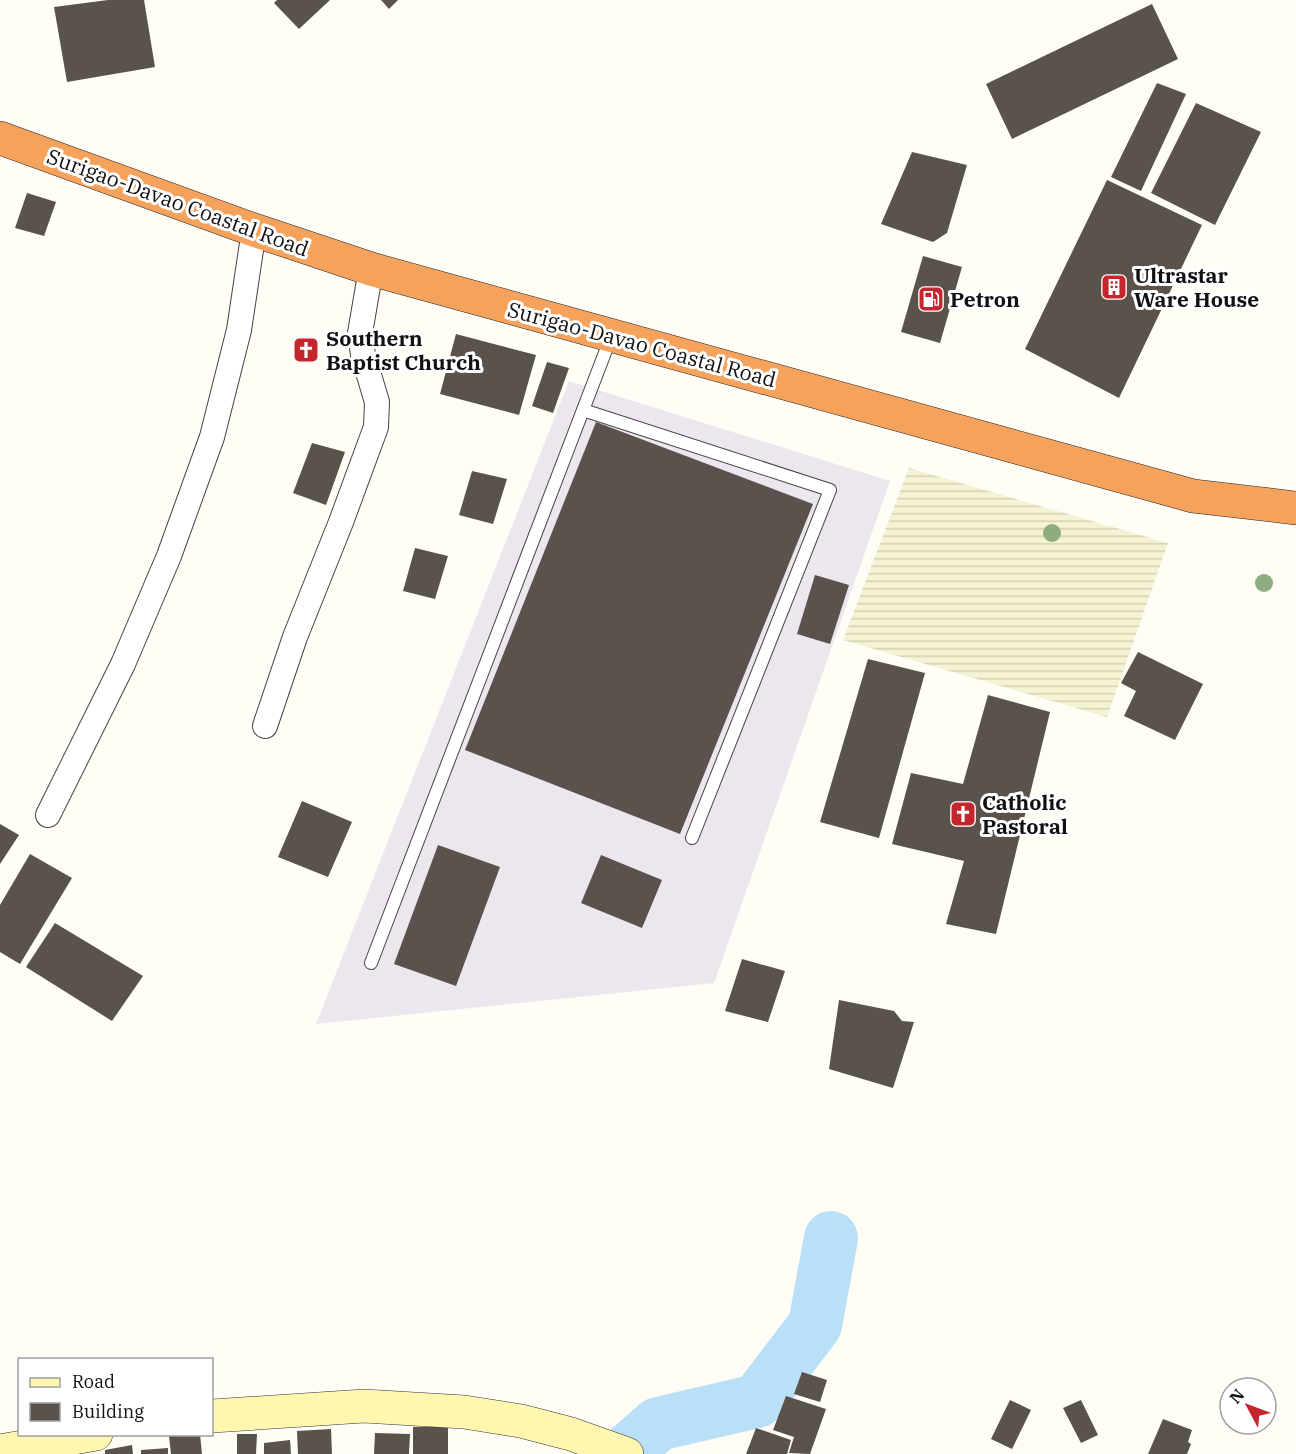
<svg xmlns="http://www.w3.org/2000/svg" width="1296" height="1454" font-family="'IBM Plex Serif',serif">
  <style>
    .industrial { fill: #eee6ef }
    .farmland { fill: url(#farmland-rules) }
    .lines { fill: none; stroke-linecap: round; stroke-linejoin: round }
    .river { stroke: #b9e0f7; stroke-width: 54 }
    .building { fill: #5a524d }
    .lane-casing { stroke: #444; stroke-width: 14 }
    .street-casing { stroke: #444; stroke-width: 26 }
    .secondary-casing { stroke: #333; stroke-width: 34 }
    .highway-casing { stroke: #222; stroke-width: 34 }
    .lane { stroke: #fff; stroke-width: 12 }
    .street { stroke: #fff; stroke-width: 24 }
    .secondary { stroke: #fff6b0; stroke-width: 33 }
    .highway { stroke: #f5a25d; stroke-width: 33 }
    .tree { fill: #8dad7f }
    .labels { text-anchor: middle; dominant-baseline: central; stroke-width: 6; stroke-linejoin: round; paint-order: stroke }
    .street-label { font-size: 21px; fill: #111; stroke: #fff }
    .poi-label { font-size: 21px; font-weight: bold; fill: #111; stroke: #fff; text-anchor: start }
  </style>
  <defs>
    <pattern id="farmland-rules" width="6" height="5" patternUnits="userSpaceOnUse" patternTransform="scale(1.5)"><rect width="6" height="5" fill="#f6f3d4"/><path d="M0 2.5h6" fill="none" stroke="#d2cfb5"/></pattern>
  </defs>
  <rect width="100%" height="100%" fill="#fffdf5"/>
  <!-- industrial -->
  <polygon class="industrial" points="569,381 890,481 714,983 316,1024"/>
  <!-- farmland -->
  <polygon class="farmland" points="909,468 1168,543 1107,717 843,640"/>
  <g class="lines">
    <!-- river -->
    <polyline class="river" points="624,1454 658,1424 757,1401 815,1325 831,1238"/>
  </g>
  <!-- building -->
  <g class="building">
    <polygon points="108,0 144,0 155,67 67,82 54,7"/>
    <polygon points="277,0 330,0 299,29 274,3"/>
    <polygon points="381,0 398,0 389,9"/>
    <polygon points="1152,4 1178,59 1012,139 986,84"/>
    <polygon points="1157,83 1186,94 1141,191 1111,177"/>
    <polygon points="1196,103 1261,132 1215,225 1151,193"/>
    <polygon points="912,152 967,165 947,233 933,242 881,224"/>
    <polygon points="1107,180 1202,225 1119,398 1025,349"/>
    <polygon points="27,193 56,202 44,236 15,228"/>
    <polygon points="923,256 962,267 940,343 901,332"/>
    <polygon points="456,334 536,355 519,415 440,394"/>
    <polygon points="547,362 569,368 553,413 532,406"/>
    <polygon points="596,422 813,504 680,834 465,750"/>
    <polygon points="312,443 345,452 326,505 293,493"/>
    <polygon points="472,471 507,479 493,524 459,515"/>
    <polygon points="415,548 448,556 435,599 403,591"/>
    <polygon points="815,575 849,585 830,644 797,634"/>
    <polygon points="1138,652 1203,684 1175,740 1124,716 1136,691 1121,683"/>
    <polygon points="868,659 925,673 879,838 820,822"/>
    <polygon points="988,695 1050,712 996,934 946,924 964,861 892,844 911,773 963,784"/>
    <polygon points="302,801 352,822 328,877 278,857"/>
    <polygon points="0,824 19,835 0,864"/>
    <polygon points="438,845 500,867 456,986 394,964"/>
    <polygon points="30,854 72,878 20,964 0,952 0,905"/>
    <polygon points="601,855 662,880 642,928 581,903"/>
    <polygon points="55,923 143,976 112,1021 26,967"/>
    <polygon points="742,959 785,971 768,1022 725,1011"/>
    <polygon points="839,1000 894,1011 902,1021 914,1022 893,1088 829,1069"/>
    <polygon points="802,1372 827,1380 820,1402 794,1394"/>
    <polygon points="786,1396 826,1409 810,1454 789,1453 794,1437 773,1430"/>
    <polygon points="1010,1400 1031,1410 1012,1449 991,1439"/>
    <polygon points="1081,1400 1098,1435 1081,1443 1063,1408"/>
    <polygon points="1163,1419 1192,1430 1188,1442 1191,1444 1187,1454 1148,1454"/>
    <rect x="413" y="1427" width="35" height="27"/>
    <polygon points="756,1428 791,1440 787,1454 746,1454"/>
    <polygon points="331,1429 332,1454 298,1454 297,1431"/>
    <polygon points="375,1433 410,1434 409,1454 374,1454"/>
    <polygon points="200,1434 202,1454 171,1454 169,1436"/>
    <polygon points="237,1434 257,1434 256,1454 237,1454"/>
    <polygon points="290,1440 291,1454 264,1454 264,1443"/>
    <polygon points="132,1445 133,1454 105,1454 105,1450"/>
    <polygon points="168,1448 168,1454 141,1454 141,1450"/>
  </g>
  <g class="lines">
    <!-- lane casing -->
    <g class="lane-casing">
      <g id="lane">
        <polyline points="583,410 830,490 692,838"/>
        <polyline points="371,963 611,337"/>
      </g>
    </g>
    <!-- street casing -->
    <g class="street-casing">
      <g id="street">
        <polyline points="265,726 295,637 341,522 376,427 377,402 363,355 360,333 371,269"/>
        <polyline points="48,815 123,664 169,556 212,437 239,330 254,230"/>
      </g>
    </g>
    <!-- secondary casing -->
    <g class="secondary-casing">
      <g id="secondary">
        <polyline points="212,1416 364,1406 464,1412 521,1421 571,1434 627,1454"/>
        <polyline points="0,1451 96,1434"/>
      </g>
    </g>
    <!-- highway casing -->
    <g class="highway-casing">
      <polyline id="highway" points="0,138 254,230 371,269 1193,496 1296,508"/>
    </g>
    <!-- lane -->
    <use href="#lane" class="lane"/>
    <!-- street -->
    <use href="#street" class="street"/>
    <!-- secondary -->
    <use href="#secondary" class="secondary"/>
    <!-- highway -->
    <use href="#highway" class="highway"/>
  </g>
  <!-- trees -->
  <g class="tree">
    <circle cx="1052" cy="533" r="9"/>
    <circle cx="1264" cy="583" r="9"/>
  </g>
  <!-- icons -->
  <defs>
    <g id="building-square" transform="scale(1.35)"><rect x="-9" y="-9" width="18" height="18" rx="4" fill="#c4262e" stroke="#fff"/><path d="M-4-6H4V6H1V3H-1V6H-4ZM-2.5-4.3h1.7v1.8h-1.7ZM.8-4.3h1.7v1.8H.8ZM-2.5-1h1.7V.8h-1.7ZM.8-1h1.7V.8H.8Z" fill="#fff"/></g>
    <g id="fuel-square" transform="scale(1.35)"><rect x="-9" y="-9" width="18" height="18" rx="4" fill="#c4262e" stroke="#fff"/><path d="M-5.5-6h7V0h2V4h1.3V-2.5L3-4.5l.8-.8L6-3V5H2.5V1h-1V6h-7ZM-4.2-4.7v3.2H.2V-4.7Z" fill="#fff"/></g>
    <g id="church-square" transform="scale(1.35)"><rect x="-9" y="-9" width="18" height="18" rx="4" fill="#c4262e" stroke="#fff"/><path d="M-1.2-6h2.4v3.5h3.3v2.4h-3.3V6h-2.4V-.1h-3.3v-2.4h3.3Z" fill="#fff"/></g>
  </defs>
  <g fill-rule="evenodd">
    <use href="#building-square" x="1114" y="287"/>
    <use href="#fuel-square" x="931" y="299"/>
    <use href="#church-square" x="306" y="350"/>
    <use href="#church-square" x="963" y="814"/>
  </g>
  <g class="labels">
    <!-- street labels -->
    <g class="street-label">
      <text transform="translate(178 202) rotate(20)">Surigao-Davao Coastal Road</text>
      <text transform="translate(642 344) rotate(15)">Surigao-Davao Coastal Road</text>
    </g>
    <!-- poi labels -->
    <g class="poi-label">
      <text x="1134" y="275">Ultrastar<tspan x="1134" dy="24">Ware House</tspan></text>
      <text x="950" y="299">Petron</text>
      <text x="326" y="338">Southern<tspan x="326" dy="24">Baptist Church</tspan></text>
      <text x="982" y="802">Catholic<tspan x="982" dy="24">Pastoral</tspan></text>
    </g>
  </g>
  <!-- legend -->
  <rect x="18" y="1358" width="195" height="78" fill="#ffffff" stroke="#a0a0a0" stroke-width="1.5"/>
  <rect x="30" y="1378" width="30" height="9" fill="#fff6b0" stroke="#a0a0a0" stroke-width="1.5"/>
  <text x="72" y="1388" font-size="18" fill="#111111">Road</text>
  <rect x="30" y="1403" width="30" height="18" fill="#5a524d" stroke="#a0a0a0" stroke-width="1.5"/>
  <text x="72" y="1418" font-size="18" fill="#111111">Building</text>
  <!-- north arrow -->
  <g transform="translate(1248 1406) rotate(311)"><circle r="28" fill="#ffffff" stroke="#a0a0a0" stroke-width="1.5"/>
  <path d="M0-4.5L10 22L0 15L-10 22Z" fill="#c4262e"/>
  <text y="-9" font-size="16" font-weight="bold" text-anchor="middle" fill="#111111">N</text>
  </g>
</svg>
